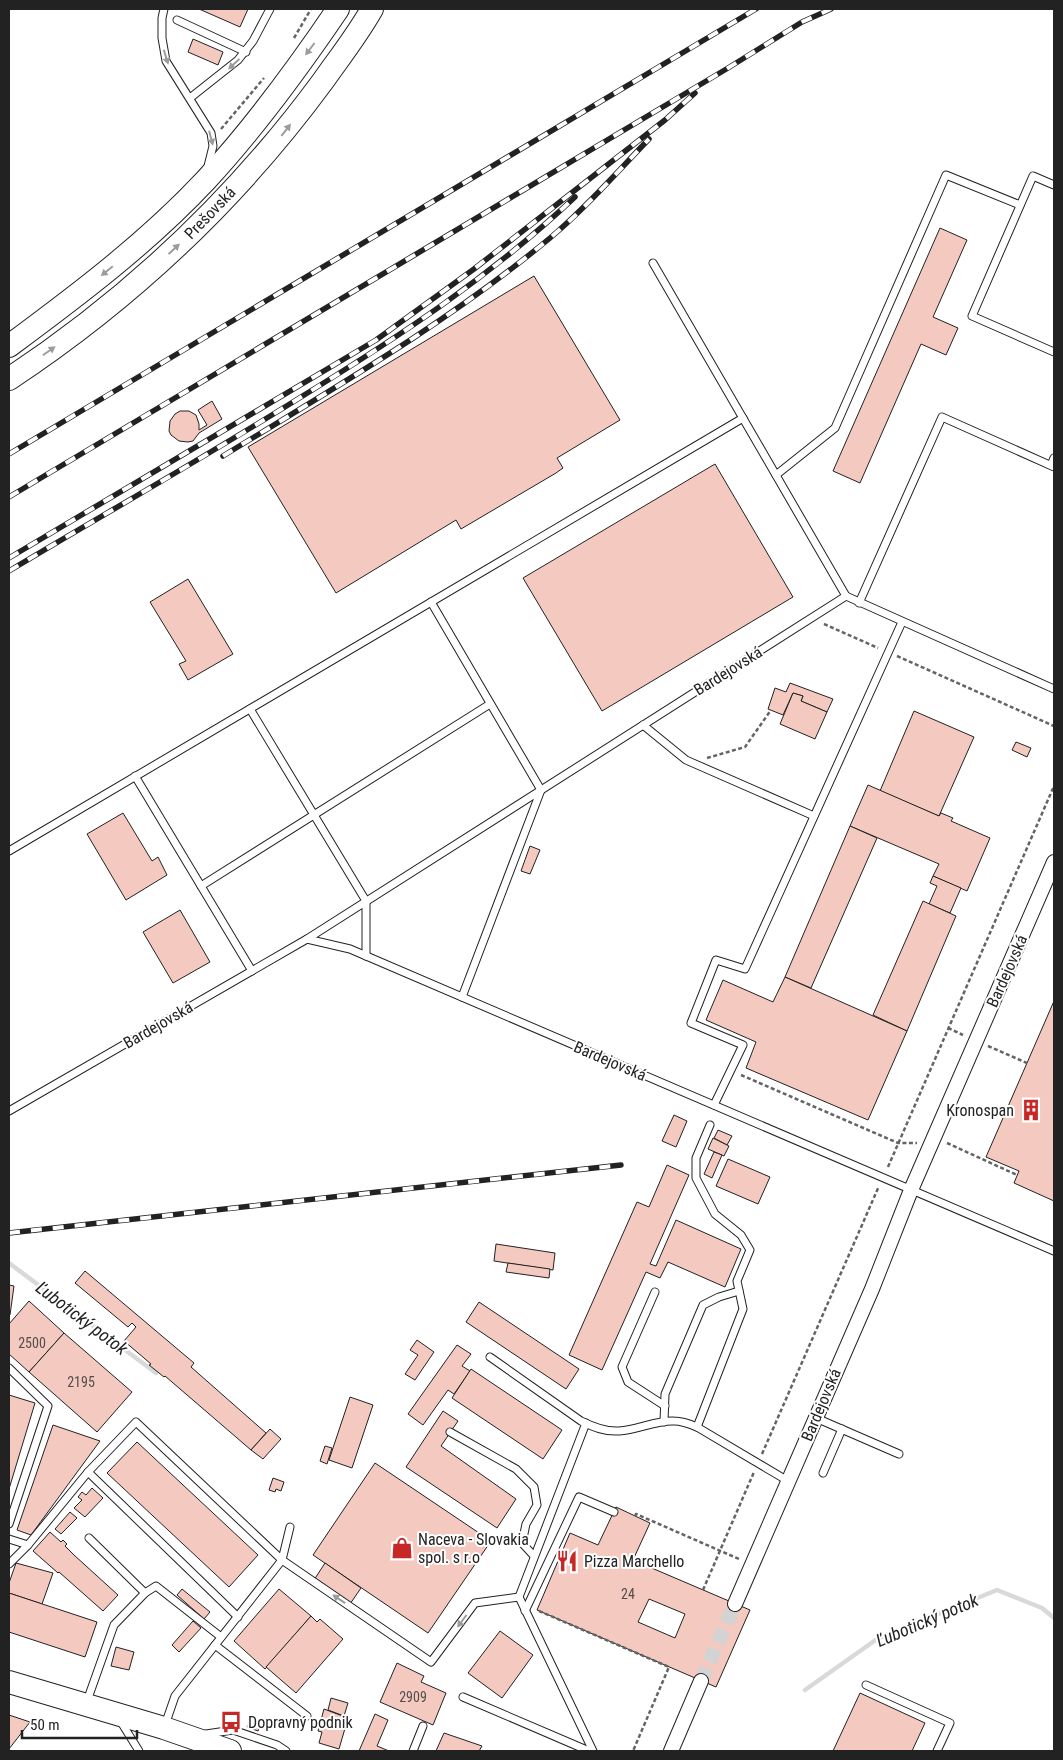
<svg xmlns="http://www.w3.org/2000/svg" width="1063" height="1760" font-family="'Roboto Condensed',sans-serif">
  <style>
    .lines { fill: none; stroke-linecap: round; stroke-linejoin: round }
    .stream { stroke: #d9d9d9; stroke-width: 4.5 }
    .building { fill: #f3c9c0; stroke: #222; fill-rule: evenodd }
    .minor-tunnel { stroke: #d3d3d3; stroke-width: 14; stroke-dasharray: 14 7; stroke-linecap: butt }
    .service-casing { stroke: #222; stroke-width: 9 }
    .minor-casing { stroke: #222; stroke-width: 16 }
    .primary-casing { stroke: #222; stroke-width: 24 }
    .path { stroke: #646464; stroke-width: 2.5; stroke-dasharray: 4 2.5; stroke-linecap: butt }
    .service { stroke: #fff; stroke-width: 7 }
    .minor { stroke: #fff; stroke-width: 14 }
    .primary { stroke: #fff; stroke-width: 22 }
    .rail-casing { stroke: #222; stroke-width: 5.5 }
    .rail { stroke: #fff; stroke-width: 4; stroke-dasharray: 11; stroke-linecap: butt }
    .oneway { fill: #9c9c9c }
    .labels { text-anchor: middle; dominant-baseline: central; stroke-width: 4; stroke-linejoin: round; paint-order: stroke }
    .number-label { font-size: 14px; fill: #564c4a }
    .street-label { font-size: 16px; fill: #222; stroke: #fff }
    .poi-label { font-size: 16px; fill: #222; stroke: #fff; text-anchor: start }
    .water-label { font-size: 18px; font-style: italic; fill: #222; stroke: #fff }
  </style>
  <rect width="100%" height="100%" fill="#fff"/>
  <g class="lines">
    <!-- stream -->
    <g class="stream">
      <polyline points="9,1263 156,1373"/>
      <polyline points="805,1690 877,1639 997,1590 1042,1608 1054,1618"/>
    </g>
  </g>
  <!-- building -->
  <g class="building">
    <polygon points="199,9 248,9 240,27"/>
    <polygon points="193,39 223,52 218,65 188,52"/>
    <polygon points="940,228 967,240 933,317 958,328 946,355 921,344 860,483 833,471"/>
    <polygon points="534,276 620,420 557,458 563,468 556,473 461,529 456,520 336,593 248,447"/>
    <polygon points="212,401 222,419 199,433 193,441 188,442 179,441 171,435 169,431 170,421 175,414 180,411 189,411 196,415 199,424 199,430 207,425 198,410"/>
    <polygon points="715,464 793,597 602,711 523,578"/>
    <polygon points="188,579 233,654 188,680 179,664 186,661 150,602"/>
    <polygon points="790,683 833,699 827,712 801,701 803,696 793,693 783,715 768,709 775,688 786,692"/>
    <polygon points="793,693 803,696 801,701 827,712 815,739 780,724"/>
    <polygon points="914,711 974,737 939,816 880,791"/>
    <polygon points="1016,742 1031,748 1027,757 1012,750"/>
    <polygon points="868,785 939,816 941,813 953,818 951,821 990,838 967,891 933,876 939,864 850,826"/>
    <polygon points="123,813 152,861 158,857 167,875 126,900 87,834"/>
    <polygon points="850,826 877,838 811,988 785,977"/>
    <polygon points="530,846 540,850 530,874 521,871"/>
    <polygon points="933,876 961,888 950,913 929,904 937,886 930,883"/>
    <polygon points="923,901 956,916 907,1031 873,1015"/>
    <polygon points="180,910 210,962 173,983 143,932"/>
    <polygon points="785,977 907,1031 868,1120 746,1068 756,1042 706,1020 723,980 773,1002"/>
    <polygon points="1054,1001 1054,1201 1014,1183 1019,1171 986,1157"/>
    <polygon points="674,1115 687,1121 676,1147 662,1141"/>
    <polygon points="718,1130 732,1136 727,1145 714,1138"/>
    <polygon points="713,1138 729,1146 724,1156 708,1149"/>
    <polygon points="714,1152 722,1155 712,1178 704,1174"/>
    <polygon points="728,1159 770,1177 758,1204 716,1186"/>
    <polygon points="667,1165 689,1175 650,1264 656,1266 676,1220 741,1249 725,1287 668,1262 660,1278 646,1272 602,1370 569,1355 637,1202 649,1207"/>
    <polygon points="496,1244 555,1253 553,1270 494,1261"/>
    <polygon points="508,1263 550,1269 549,1278 506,1272"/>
    <polygon points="85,1271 194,1363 191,1367 266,1433 251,1450 165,1376 164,1377 149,1365 151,1364 124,1341 136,1327 132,1323 128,1327 75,1283"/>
    <polygon points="9,1285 14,1286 10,1315 9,1315"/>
    <polygon points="29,1301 64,1333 29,1372 9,1354 9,1324"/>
    <polygon points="479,1302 579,1369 566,1389 466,1322"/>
    <polygon points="64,1333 132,1392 97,1432 29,1372"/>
    <polygon points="417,1340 434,1352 415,1380 405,1374 418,1355 410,1350"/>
    <polygon points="457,1345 471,1354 462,1366 470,1371 454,1394 448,1390 423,1425 408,1414"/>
    <polygon points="471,1369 562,1430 543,1459 452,1398"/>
    <polygon points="9,1395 35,1403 9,1489"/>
    <polygon points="350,1397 373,1405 352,1468 329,1460"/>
    <polygon points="443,1411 458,1421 441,1446 516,1499 497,1528 406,1467"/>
    <polygon points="53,1425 100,1441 31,1535 17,1530"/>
    <polygon points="270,1429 281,1439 263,1459 251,1450"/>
    <polygon points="137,1442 258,1555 229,1587 107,1473"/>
    <polygon points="325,1446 332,1448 327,1464 320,1461"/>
    <polygon points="375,1463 491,1541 428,1633 313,1555"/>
    <polygon points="273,1478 284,1482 281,1491 276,1489 275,1492 269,1490"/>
    <polygon points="92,1488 103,1498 85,1517 74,1508 82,1500 78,1497 82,1492 86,1495"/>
    <path d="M616,1507L650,1523L633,1560L750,1610L716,1687L537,1610L570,1533L598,1545ZM649,1599L685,1614L675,1638L638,1622Z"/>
    <polygon points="70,1512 77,1518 61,1534 55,1529"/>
    <polygon points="50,1532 61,1542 63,1540 67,1544 65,1546 74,1555 118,1595 103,1611 59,1572 58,1573 33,1551"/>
    <polygon points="16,1563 53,1573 42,1604 9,1593 9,1583"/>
    <polygon points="325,1563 361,1588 350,1604 314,1580"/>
    <polygon points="182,1589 210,1612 204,1619 177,1595"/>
    <polygon points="279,1589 311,1616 265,1669 234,1641"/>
    <polygon points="9,1593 97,1622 85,1657 9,1632"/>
    <polygon points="311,1616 317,1622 320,1619 343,1639 296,1693 266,1667"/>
    <polygon points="193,1621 201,1628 179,1652 172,1645"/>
    <polygon points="500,1631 533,1655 502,1698 468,1673"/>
    <polygon points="116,1647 134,1652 129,1670 111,1666"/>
    <polygon points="397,1663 424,1676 421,1682 446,1693 433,1725 380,1702"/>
    <polygon points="860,1693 925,1723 912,1751 833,1751"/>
    <polygon points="331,1698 348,1703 344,1716 328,1710"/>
    <polygon points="324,1709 348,1718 339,1749 319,1743 322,1732 318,1731"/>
    <polygon points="375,1714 388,1720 377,1746 389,1751 359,1751"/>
    <polygon points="9,1715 30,1722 9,1749"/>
    <polygon points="249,1722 260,1726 258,1731 247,1727"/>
    <polygon points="444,1733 482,1746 479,1751 436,1751"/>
  </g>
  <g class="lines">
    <!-- minor-tunnel -->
    <polyline class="minor-tunnel" points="701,1681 735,1604"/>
    <!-- service casing -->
    <g class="service-casing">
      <g id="service">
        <polyline points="164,9 162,18 162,38 166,61 211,133 213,146 208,166"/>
        <polyline points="177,20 246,52"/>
        <polyline points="190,98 238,60 253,41 270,9"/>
        <polyline points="1054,185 1033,176 972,316 1054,352"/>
        <polyline points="653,263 846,596 1054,689"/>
        <polyline points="1051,465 1054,458"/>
        <polyline points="776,475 835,428 946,175 1020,205"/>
        <polyline points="431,602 541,790 462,997"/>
        <polyline points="859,603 942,417 1054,467"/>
        <polyline points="250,709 366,901 366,956"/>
        <polyline points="643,725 686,760 814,816"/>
        <polyline points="135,776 252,971"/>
        <polyline points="9,851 743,418"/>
        <polyline points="201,886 490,704"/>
        <polyline points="307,939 846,596"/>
        <polyline points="714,1105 743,1045 691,1023 716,960 745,969 902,622"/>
        <polyline points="9,1111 307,939 350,949 1054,1251"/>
        <polyline points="655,1292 622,1367 628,1382 665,1406"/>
        <path d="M490,1357L581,1421C593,1427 605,1432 619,1431C638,1430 656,1420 674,1421C682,1421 690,1424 697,1427L788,1481"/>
        <polyline points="9,1368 48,1406 9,1524"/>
        <polyline points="816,1418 899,1454"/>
        <polyline points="664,1422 665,1394 703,1305 719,1297 739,1291"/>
        <polyline points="586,1423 519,1597 593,1751"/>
        <polyline points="697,1427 743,1309 737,1281 750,1250 741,1235 715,1214 696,1178 696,1158 710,1125"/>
        <polyline points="450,1432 516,1469 534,1487 537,1505 526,1524 522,1543 534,1556"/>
        <polyline points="823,1473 842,1429"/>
        <polyline points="9,1539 28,1545 88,1472"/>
        <polyline points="9,1564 28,1545"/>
        <polyline points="145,1593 156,1586 221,1637"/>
        <polyline points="525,1611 579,1497 614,1512"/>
        <polyline points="238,1617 88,1472 136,1422 282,1560 431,1662 475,1603 519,1597"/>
        <polyline points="215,1645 307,1716"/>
        <polyline points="866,1685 950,1723 937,1751"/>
        <polyline points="463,1697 589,1751"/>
        <polyline points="87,1701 114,1625 145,1593 89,1538"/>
        <polyline points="121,1722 139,1751"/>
        <polyline points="165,1725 175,1696 282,1560 290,1527"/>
        <polyline points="206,1734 233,1730 277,1745 286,1751"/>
        <polyline points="413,1751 423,1726"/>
      </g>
    </g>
    <!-- minor casing -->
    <g class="minor-casing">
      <g id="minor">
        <polyline points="735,1604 872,1289 911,1190 1054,862"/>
        <polyline points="671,1751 701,1681"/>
      </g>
    </g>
    <!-- primary casing -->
    <g class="primary-casing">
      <g id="primary">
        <path d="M9,346C78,295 147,243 206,180C255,127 298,68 338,9"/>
        <path d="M9,379C130,299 237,198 323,81C340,57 358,34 372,9"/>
        <polyline points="9,1682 164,1728 230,1751"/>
      </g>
    </g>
    <!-- path -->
    <g class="path">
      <polyline points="294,38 311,9"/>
      <polyline points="221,129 264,78"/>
      <polyline points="824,624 878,648"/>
      <polyline points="897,656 1054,726"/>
      <polyline points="707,758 745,747 771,710"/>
      <polyline points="948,1028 963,1035"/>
      <polyline points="988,1046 1027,1063"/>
      <polyline points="741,1075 898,1143 917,1143"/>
      <polyline points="947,1143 1017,1175"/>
      <polyline points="888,1167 1054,786"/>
      <polyline points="762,1454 879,1186"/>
      <polyline points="635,1516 636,1514 739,1559"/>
      <polyline points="703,1590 754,1472"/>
      <polyline points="539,1611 669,1667 633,1751"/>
    </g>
    <!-- service -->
    <use href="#service" class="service"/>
    <!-- minor -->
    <use href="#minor" class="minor"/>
    <!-- primary -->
    <use href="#primary" class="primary"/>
    <!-- rail casing -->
    <g class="rail-casing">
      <g id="rail">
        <polyline points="9,454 756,9"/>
        <path d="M223,456C334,388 449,322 550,238C586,208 617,172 649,139"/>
        <polyline points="9,497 728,68 802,22 831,9"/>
        <polyline points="9,558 376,340 474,269 665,120 695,93"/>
        <path d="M9,571C106,513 205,457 301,397C400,336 490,277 575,197"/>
        <polyline points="9,1233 621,1165"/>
      </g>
    </g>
    <!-- rail -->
    <use href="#rail" class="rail"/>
  </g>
  <!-- one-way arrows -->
  <defs><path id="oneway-solid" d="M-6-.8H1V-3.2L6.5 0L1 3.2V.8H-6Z" transform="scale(1.25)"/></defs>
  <g class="oneway">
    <use href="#oneway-solid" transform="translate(310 49) rotate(127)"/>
    <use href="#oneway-solid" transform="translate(166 57) rotate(73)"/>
    <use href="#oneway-solid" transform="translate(234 64) rotate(137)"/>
    <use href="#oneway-solid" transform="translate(286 130) rotate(-52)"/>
    <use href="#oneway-solid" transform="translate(211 138) rotate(75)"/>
    <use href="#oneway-solid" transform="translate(174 249) rotate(-43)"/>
    <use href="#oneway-solid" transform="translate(107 271) rotate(141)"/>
    <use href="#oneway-solid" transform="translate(49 351) rotate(-35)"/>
    <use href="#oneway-solid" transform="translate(339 1599) rotate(-146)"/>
    <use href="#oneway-solid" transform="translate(462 1621) rotate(127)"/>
  </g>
  <!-- icons -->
  <defs>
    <g id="building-bare" transform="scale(1.725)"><path d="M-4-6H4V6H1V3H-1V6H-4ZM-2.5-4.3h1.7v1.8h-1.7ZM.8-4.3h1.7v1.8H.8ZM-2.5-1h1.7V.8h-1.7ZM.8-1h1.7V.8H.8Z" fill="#c62828" stroke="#fff" stroke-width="2.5" paint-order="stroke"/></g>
    <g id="shop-bare" transform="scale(1.725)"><path d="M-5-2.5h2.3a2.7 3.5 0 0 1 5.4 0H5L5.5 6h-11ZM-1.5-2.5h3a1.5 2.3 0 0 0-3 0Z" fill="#c62828" stroke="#fff" stroke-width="2.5" paint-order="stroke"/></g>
    <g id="restaurant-bare" transform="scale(1.725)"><path d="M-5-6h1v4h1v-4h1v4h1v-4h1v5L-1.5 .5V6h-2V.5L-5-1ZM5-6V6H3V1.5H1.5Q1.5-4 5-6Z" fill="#c62828" stroke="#fff" stroke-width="2.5" paint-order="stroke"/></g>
    <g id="bus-bare" transform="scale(1.725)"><path d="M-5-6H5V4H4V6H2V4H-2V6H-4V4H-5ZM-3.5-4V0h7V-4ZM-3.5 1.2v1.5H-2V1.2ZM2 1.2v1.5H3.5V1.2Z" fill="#c62828" stroke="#fff" stroke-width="2.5" paint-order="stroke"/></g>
  </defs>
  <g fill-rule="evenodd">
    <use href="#building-bare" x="1031" y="1110"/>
    <use href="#shop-bare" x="402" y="1548"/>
    <use href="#restaurant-bare" x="567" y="1561"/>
    <use href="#bus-bare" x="231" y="1722"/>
  </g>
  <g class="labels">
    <!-- number labels -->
    <g class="number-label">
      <text x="32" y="1343">2500</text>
      <text x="81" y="1382">2195</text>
      <text x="628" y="1594">24</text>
      <text x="413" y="1697">2909</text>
    </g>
    <!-- street labels -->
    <g class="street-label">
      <text transform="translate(210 213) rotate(-46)">Prešovská</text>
      <text transform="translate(728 671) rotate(-32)">Bardejovská</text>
      <text transform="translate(1007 971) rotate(-66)">Bardejovská</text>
      <text transform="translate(158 1025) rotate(-30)">Bardejovská</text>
      <text transform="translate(610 1061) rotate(23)">Bardejovská</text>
      <text transform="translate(821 1405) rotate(-67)">Bardejovská</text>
    </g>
    <!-- poi labels -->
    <g class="poi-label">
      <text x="1014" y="1110" text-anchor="end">Kronospan</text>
      <text x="418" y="1539">Naceva - Slovakia<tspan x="418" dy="18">spol. s r.o</tspan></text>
      <text x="584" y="1561">Pizza Marchello</text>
      <text x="248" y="1722">Dopravný podnik</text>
    </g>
    <!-- water labels -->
    <g class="water-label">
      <text transform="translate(82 1318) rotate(37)">Ľubotický potok</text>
      <text transform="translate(927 1620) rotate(-23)">Ľubotický potok</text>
    </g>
  </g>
  <!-- border -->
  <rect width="1063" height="1760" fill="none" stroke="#222222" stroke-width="20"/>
  <!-- scale -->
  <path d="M22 1730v8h115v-8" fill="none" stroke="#222222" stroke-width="2.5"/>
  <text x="30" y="1730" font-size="15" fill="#222222" stroke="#ffffff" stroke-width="4" paint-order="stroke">50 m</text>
</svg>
